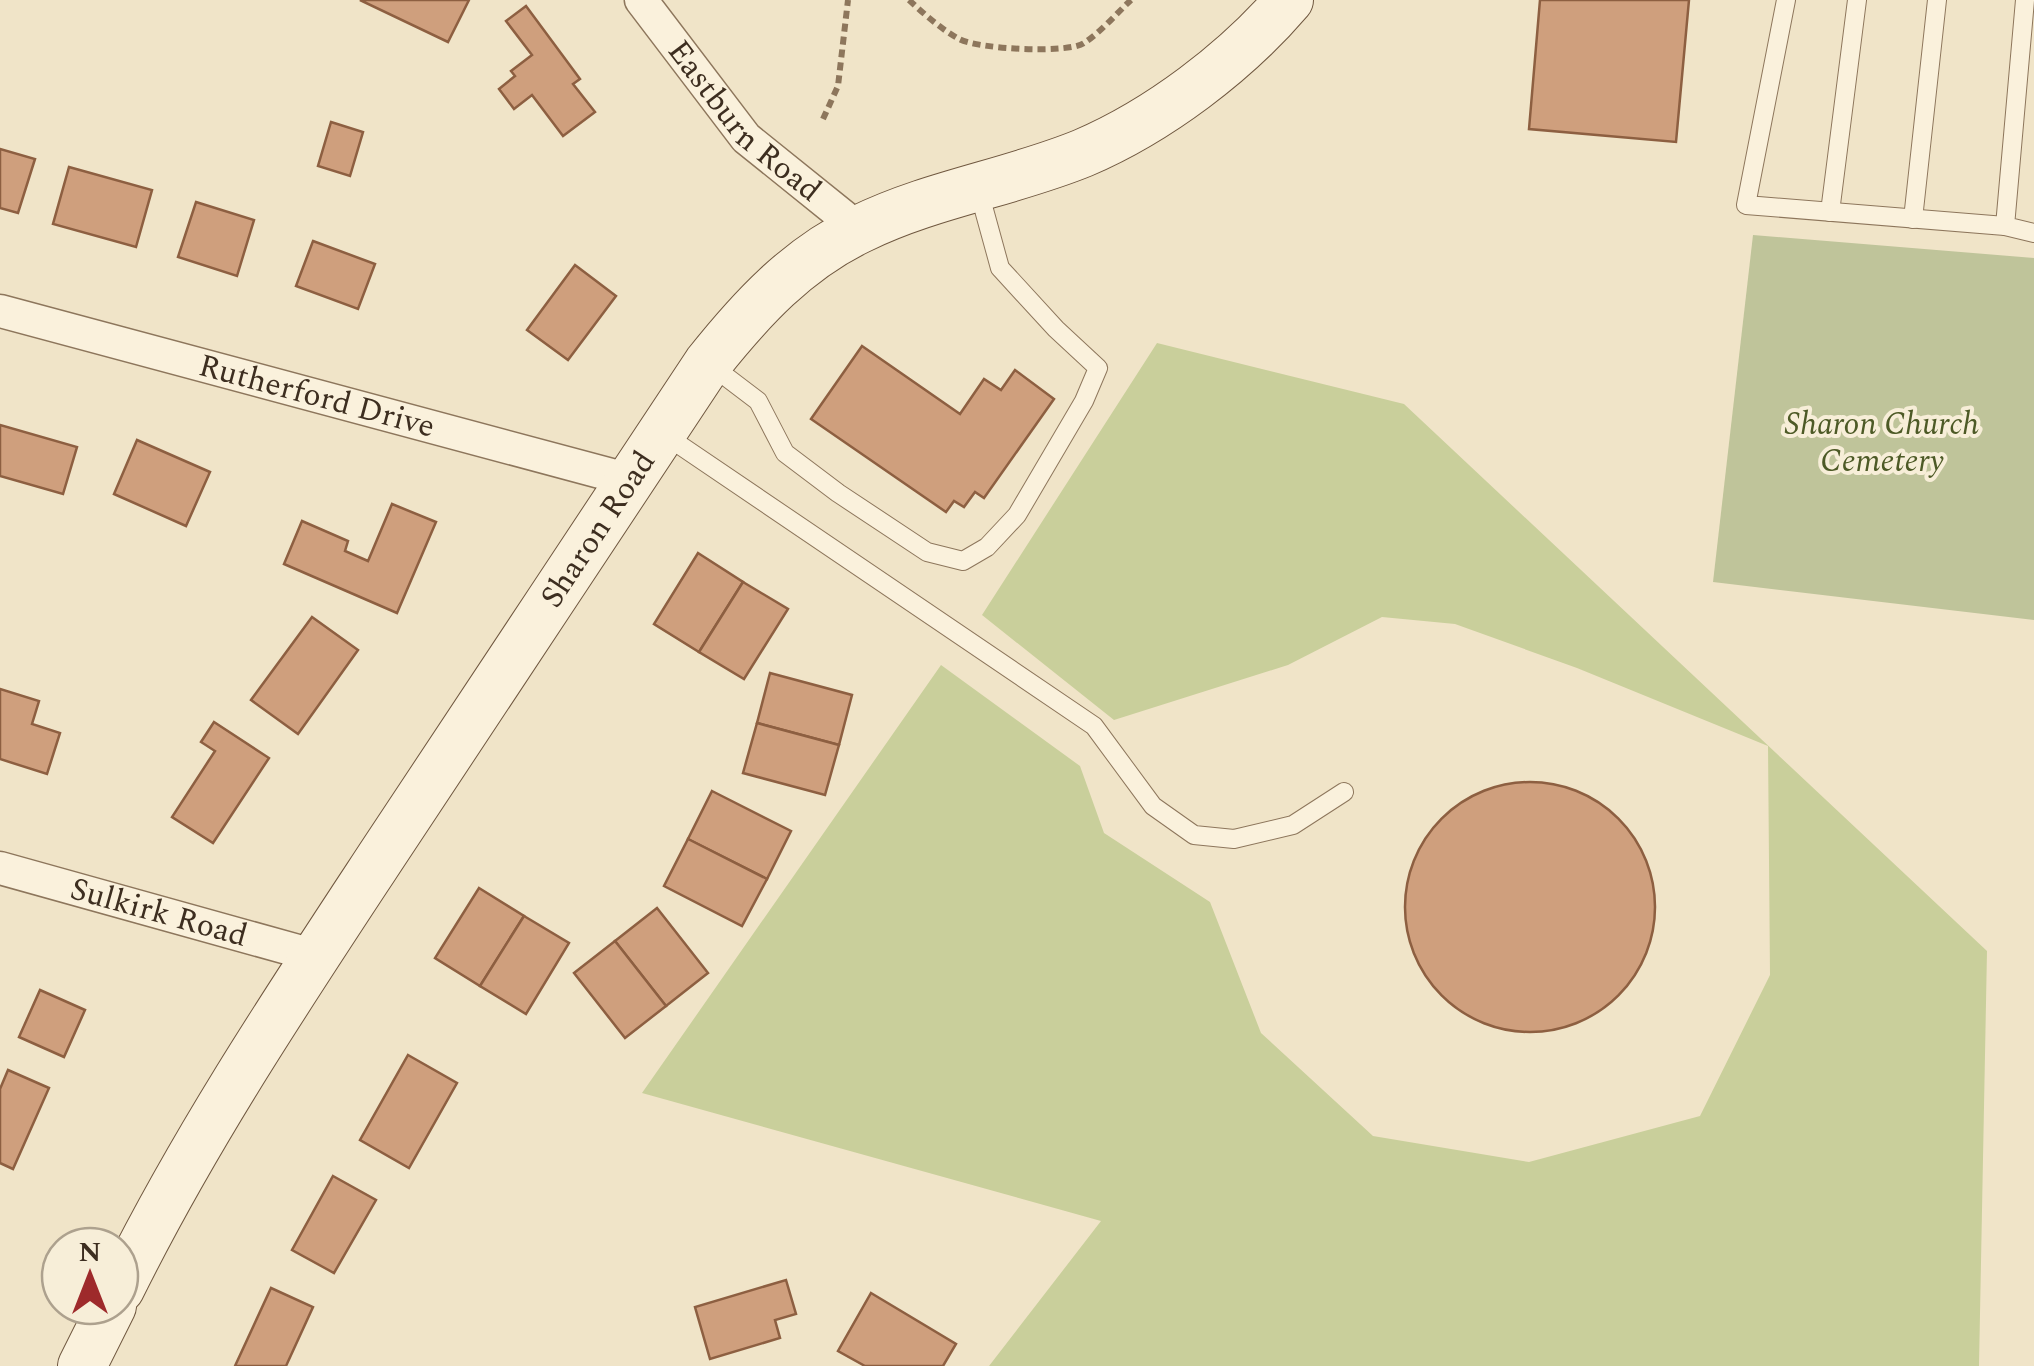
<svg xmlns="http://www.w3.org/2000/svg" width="2034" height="1366" font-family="Spectral,serif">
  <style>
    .green { fill: #c9cf9b }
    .cemetery { fill: #bfc49a }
    .building { fill: #cf9f7d; stroke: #8d5f41; stroke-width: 2.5 }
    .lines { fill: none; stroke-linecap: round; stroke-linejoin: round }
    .lane-casing { stroke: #8d765c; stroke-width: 20 }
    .street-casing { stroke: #8d765c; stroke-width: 35 }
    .secondary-casing { stroke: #6f573f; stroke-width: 50 }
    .path { stroke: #8d765c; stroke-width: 6; stroke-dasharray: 8 5; stroke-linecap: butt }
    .lane { stroke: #faf1dc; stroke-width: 18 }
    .street { stroke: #faf1dc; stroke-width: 32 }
    .secondary { stroke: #faf1dc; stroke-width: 48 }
    .labels { text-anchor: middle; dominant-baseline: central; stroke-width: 8; stroke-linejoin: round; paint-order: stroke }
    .street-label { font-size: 32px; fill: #3d2e20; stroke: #f7eed8 }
    .park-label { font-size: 32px; font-style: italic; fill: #4d5a26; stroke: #f7eed8 }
  </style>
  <rect width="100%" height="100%" fill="#f0e4c8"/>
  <!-- green -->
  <polygon class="green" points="1157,343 1404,404 1987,951 1979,1366 989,1366 1101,1221 642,1093 941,665 1080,766 1104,833 1210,902 1261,1033 1373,1136 1529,1162 1700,1116 1770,975 1768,746 1577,668 1455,624 1382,617 1288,665 1114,720 982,615"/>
  <!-- cemetery -->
  <polygon class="cemetery" points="1753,235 2034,258 2034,620 1713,582"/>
  <!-- building -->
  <g class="building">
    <polygon points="360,0 469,0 448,42"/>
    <polygon points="1540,0 1689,0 1676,142 1529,129"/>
    <polygon points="526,6 580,79 573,84 595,112 563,136 532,95 514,109 499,89 515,76 511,71 532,55 506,21"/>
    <polygon points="331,122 363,132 350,176 318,166"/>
    <polygon points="0,149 35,159 18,213 0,208"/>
    <polygon points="69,167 152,190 136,247 53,224"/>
    <polygon points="196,202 254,220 237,276 178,257"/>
    <polygon points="313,241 375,264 358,309 296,286"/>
    <polygon points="575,265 616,296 568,360 527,330"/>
    <polygon points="862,346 960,414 984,379 1001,390 1015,370 1054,399 984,498 975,492 964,507 954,501 946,512 811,419"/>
    <polygon points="0,425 77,447 63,494 0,476"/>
    <polygon points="137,440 210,472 186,526 114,494"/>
    <polygon points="392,504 436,522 397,613 284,564 302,521 348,541 345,551 368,561"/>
    <polygon points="698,553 743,582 699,652 654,624"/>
    <polygon points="743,582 788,609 744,679 699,652"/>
    <polygon points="312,617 358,650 298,734 251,700"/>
    <polygon points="770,673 852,695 839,745 757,723"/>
    <polygon points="0,689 39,701 32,724 60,733 47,774 0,759"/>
    <polygon points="214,722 269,758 213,843 172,817 215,751 201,742"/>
    <polygon points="757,723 839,745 825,795 743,773"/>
    <circle cx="1530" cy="907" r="125"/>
    <polygon points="712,791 791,831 767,879 688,839"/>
    <polygon points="688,839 767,879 742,926 664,886"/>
    <polygon points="479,888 524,916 480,986 435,958"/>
    <polygon points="657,908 708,973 666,1006 615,941"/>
    <polygon points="524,916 569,943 526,1014 480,986"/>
    <polygon points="615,941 666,1006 625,1038 574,973"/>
    <polygon points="40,990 85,1010 64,1057 19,1037"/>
    <polygon points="408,1055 457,1083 409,1168 360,1140"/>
    <polygon points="8,1070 49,1088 13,1169 0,1163 0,1089"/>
    <polygon points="333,1176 376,1200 334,1273 292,1250"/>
    <polygon points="786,1280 796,1314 775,1320 780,1338 710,1359 695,1307"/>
    <polygon points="271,1288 313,1307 286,1366 235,1366"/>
    <polygon points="871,1293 956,1344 943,1366 865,1366 838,1351"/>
  </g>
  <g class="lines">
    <!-- lane casing -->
    <g class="lane-casing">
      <g id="lane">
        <polyline points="1786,0 1746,205 2005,226"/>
        <polyline points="2025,0 2005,226 2034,233"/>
        <polyline points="1830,212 1857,0"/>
        <polyline points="1913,219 1937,0"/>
        <polyline points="708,363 758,401 785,453 838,493 927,552 963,561 987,547 1017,515 1084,401 1098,368 1056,329 1000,268 978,188"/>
        <polyline points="662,433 1094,726 1153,806 1194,835 1234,839 1293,825 1344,792"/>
      </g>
    </g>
    <!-- street casing -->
    <g class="street-casing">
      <g id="street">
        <path id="s1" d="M641,0L746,138L859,229"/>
        <path id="s2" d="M0,311L630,480"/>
        <path id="s3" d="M0,868L316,956"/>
      </g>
    </g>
    <!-- secondary casing -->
    <g class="secondary-casing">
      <g id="secondary">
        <path id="s4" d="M120,1289C196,1135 292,992 386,849C493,687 601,525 708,363C751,309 797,259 860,229C931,194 1010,183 1083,153C1158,121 1236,62 1289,0"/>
        <polyline points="82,1366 112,1306"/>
      </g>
    </g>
    <!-- path -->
    <g class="path">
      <path d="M909,0C924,14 941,29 959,39C977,49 1068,54 1084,43C1101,32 1116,14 1131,0"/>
      <polyline points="823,119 838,86 848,0"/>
    </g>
    <!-- lane -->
    <use href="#lane" class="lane"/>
    <!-- street -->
    <use href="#street" class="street"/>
    <!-- secondary -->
    <use href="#secondary" class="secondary"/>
  </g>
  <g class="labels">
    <!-- street labels -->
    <g class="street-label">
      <text stroke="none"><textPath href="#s1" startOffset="160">Eastburn Road</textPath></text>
      <text stroke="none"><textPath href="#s2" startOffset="328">Rutherford Drive</textPath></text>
      <text stroke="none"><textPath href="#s4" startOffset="898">Sharon Road</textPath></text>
      <text stroke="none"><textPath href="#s3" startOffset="165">Sulkirk Road</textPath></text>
    </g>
    <!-- park labels -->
    <g class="park-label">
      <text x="1882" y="424">Sharon Church<tspan x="1882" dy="37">Cemetery</tspan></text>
    </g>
  </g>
  <!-- north arrow -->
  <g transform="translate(90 1276)"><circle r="48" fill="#f7eed8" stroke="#ada18e" stroke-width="2.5"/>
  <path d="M0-8L18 38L0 25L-18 38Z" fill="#9e2a2b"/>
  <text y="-15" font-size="28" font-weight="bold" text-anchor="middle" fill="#3d2e20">N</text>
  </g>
</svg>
